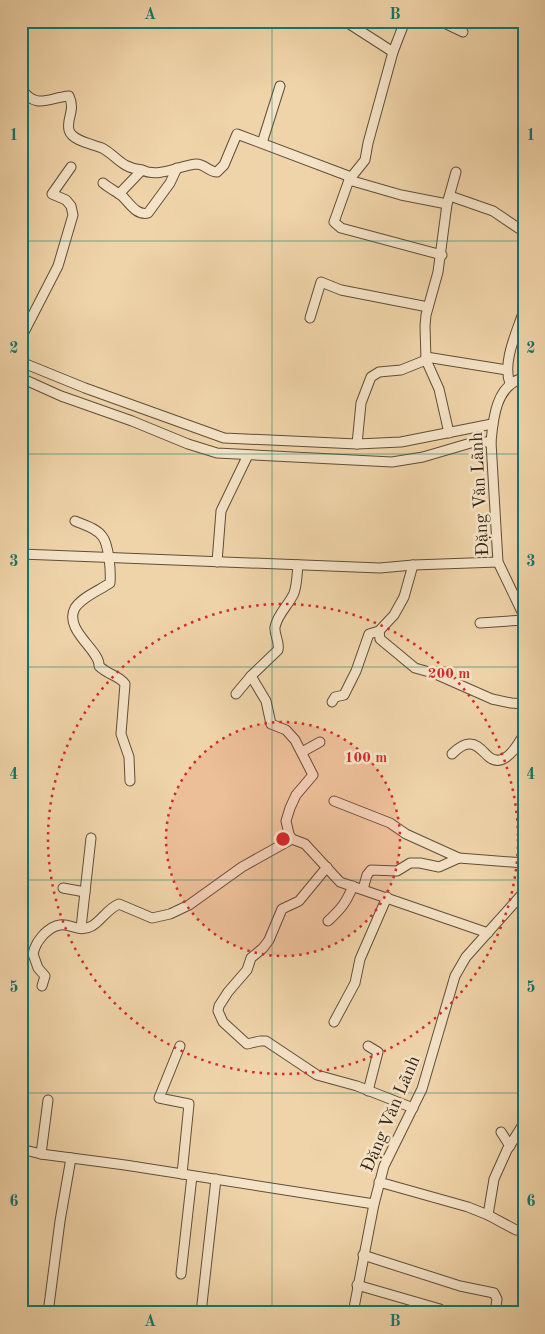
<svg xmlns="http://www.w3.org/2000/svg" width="545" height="1334" font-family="'Old Standard TT',serif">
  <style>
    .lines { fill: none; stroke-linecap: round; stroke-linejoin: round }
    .minor-casing { stroke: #5f4e38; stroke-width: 11 }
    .minor { stroke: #f5e3c7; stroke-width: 9 }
    .grid { fill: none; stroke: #0f766e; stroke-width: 1; stroke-opacity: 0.55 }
    .ring { fill: none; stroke: #d62828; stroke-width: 2.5; stroke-dasharray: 2.5 5 }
    .labels { text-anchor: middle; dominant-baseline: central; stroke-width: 5; stroke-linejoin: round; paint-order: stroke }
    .street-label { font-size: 18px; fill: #2f2113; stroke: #f5e3c7 }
    .centre { fill: #d62828; stroke: #f5e3c7; stroke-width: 2.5 }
    .ring-label { font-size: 15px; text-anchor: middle; font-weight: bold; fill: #d62828; stroke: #f5e3c7; stroke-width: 5; stroke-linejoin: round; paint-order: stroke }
    .neatline { fill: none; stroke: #0f766e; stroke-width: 2 }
    .grid-label { font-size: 16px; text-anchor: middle; font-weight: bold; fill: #0f766e }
  </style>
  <rect width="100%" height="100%" fill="#f0d4a9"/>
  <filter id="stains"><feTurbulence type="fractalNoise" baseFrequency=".004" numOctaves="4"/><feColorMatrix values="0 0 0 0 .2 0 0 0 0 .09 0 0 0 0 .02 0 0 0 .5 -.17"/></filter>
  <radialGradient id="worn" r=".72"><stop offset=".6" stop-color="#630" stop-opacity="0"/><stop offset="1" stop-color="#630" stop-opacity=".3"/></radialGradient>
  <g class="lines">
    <!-- minor casing -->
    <g class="minor-casing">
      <g id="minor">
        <polyline points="347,21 351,25 393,52"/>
        <polyline points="405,21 393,52 368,143 365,160 349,180 334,222 341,228 442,255"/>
        <polyline points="440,21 463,32"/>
        <path d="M21,88C36,111 50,97 69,96C76,110 66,119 69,130C72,141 92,144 102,148C117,156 121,168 142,170"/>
        <polyline points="262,143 280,86"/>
        <polyline points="349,180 401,195 447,204"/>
        <path d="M103,183C109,188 115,191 121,195C129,202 136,216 148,213L170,183L177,168"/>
        <path d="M119,194L142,170C159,178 178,166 196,164C205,164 209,172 217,172L224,165L237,134L351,177"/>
        <polyline points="450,196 493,211 524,232"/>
        <polyline points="310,318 321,282 341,290 428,307"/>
        <polyline points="21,338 58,266 73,215 71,206 66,200 52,194 71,167"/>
        <polyline points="426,357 507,370"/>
        <polyline points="21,362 85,388 224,438 357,444 401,442 492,424"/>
        <polyline points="21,378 61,396 132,421 188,444 217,453 392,462 423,457 474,442 491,442"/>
        <path d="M524,378C496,384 493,419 491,442L498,562L524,616"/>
        <path d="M510,384C502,361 517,332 524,310"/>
        <polyline points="449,433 439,389 426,360 425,326 426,315 438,272 447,204 456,172"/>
        <polyline points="357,444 361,403 371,377 379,372 401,370 426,360"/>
        <path d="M75,521C84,525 96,528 102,536C109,544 111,572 110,583C100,590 82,597 75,608C63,630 101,651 99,666C108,675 120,676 125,684L121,734L129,757L130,781"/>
        <polyline points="21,554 380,568 413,565 498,562"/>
        <polyline points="217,562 221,511 248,455"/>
        <path d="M298,565C297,574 297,585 294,593C289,605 278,613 275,627C274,635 280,642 278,650L251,676L266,701L271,724L286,730L295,740L313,775L296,795L290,808L286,821L289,834L292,839L305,844L340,882L488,933"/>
        <polyline points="480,623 524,620"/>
        <polyline points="379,631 380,639 415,668 433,673 492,699 511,703 524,704"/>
        <polyline points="236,694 251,676"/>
        <polyline points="332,702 335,697 344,695 356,671 369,634 379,631 394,615 404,597 413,565"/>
        <polyline points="302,752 320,742"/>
        <path d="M452,754C456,750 463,744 469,744C477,743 483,752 489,757C504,769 518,745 524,734"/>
        <polyline points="334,801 390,823 406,834 459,858 524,863"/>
        <polyline points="327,867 299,901 282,909 269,940 263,948 251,958 247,970 228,992 219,1006 218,1011 223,1022 247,1044 260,1041 266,1041 317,1075 357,1086 413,1108"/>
        <polyline points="63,888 85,892"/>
        <polyline points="363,889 367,875 371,870 397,871 410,863 420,863 439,867 459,858"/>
        <path d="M328,921C341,909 346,903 353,886"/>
        <polyline points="81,928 91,838"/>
        <path d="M42,986L45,976L38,968L33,954C35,945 38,941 44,934C66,913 74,936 92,926C102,920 107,909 119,904L152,918L170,914L189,905L242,867L292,839"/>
        <polyline points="334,1022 355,983 360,959 387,897"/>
        <polyline points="180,1046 159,1098 189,1104 182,1174"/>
        <polyline points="368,1046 378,1052 368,1091"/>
        <polyline points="501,1132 510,1146"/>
        <polyline points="21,1149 41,1154 125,1165 374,1204"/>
        <polyline points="41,1154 48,1100"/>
        <polyline points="379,1182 468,1207 488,1215 516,1230 524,1230"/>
        <polyline points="488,1215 494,1179 507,1150 524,1123"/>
        <polyline points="363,1255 460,1286 494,1293 497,1299 495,1313"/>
        <polyline points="181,1274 192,1176"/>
        <polyline points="357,1285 440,1309"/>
        <polyline points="48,1313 60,1221 71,1158"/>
        <polyline points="201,1313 216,1179"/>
        <polyline points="353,1313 374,1204 384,1166 422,1089 455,976 466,957 524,892"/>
      </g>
    </g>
    <!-- minor -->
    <use href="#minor" class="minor"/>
  </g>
  <!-- grid -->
  <path class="grid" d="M272,21V1313M21,241H524M21,454H524M21,667H524M21,880H524M21,1093H524"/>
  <!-- distance rings -->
  <circle cx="283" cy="839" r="117" fill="#d62828" fill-opacity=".12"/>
  <g class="ring">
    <circle cx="283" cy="839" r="117"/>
    <circle cx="283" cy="839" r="235"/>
  </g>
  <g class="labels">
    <!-- street labels -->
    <g class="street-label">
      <text transform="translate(480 494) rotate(-93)">Đặng Văn Lãnh</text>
      <text transform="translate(391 1114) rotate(-67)">Đặng Văn Lãnh</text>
    </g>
  </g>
  <circle cx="283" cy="839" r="8" class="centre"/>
  <g class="ring-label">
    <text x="449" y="678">200 m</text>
    <text x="366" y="762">100 m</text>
  </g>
  <!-- margin -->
  <rect width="545" height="1334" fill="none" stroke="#f0d4a9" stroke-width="55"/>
  <rect x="28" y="28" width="490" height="1278" class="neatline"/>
  <g class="grid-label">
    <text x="150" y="19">A</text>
    <text x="395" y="19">B</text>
    <text x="14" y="140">1</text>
    <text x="531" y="140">1</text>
    <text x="14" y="353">2</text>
    <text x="531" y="353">2</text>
    <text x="14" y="566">3</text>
    <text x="531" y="566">3</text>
    <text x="14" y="779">4</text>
    <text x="531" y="779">4</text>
    <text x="14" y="992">5</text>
    <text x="531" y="992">5</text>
    <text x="14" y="1206">6</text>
    <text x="531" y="1206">6</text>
    <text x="150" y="1326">A</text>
    <text x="395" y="1326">B</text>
  </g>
  <rect width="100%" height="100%" filter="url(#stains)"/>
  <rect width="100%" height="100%" fill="url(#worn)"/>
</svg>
